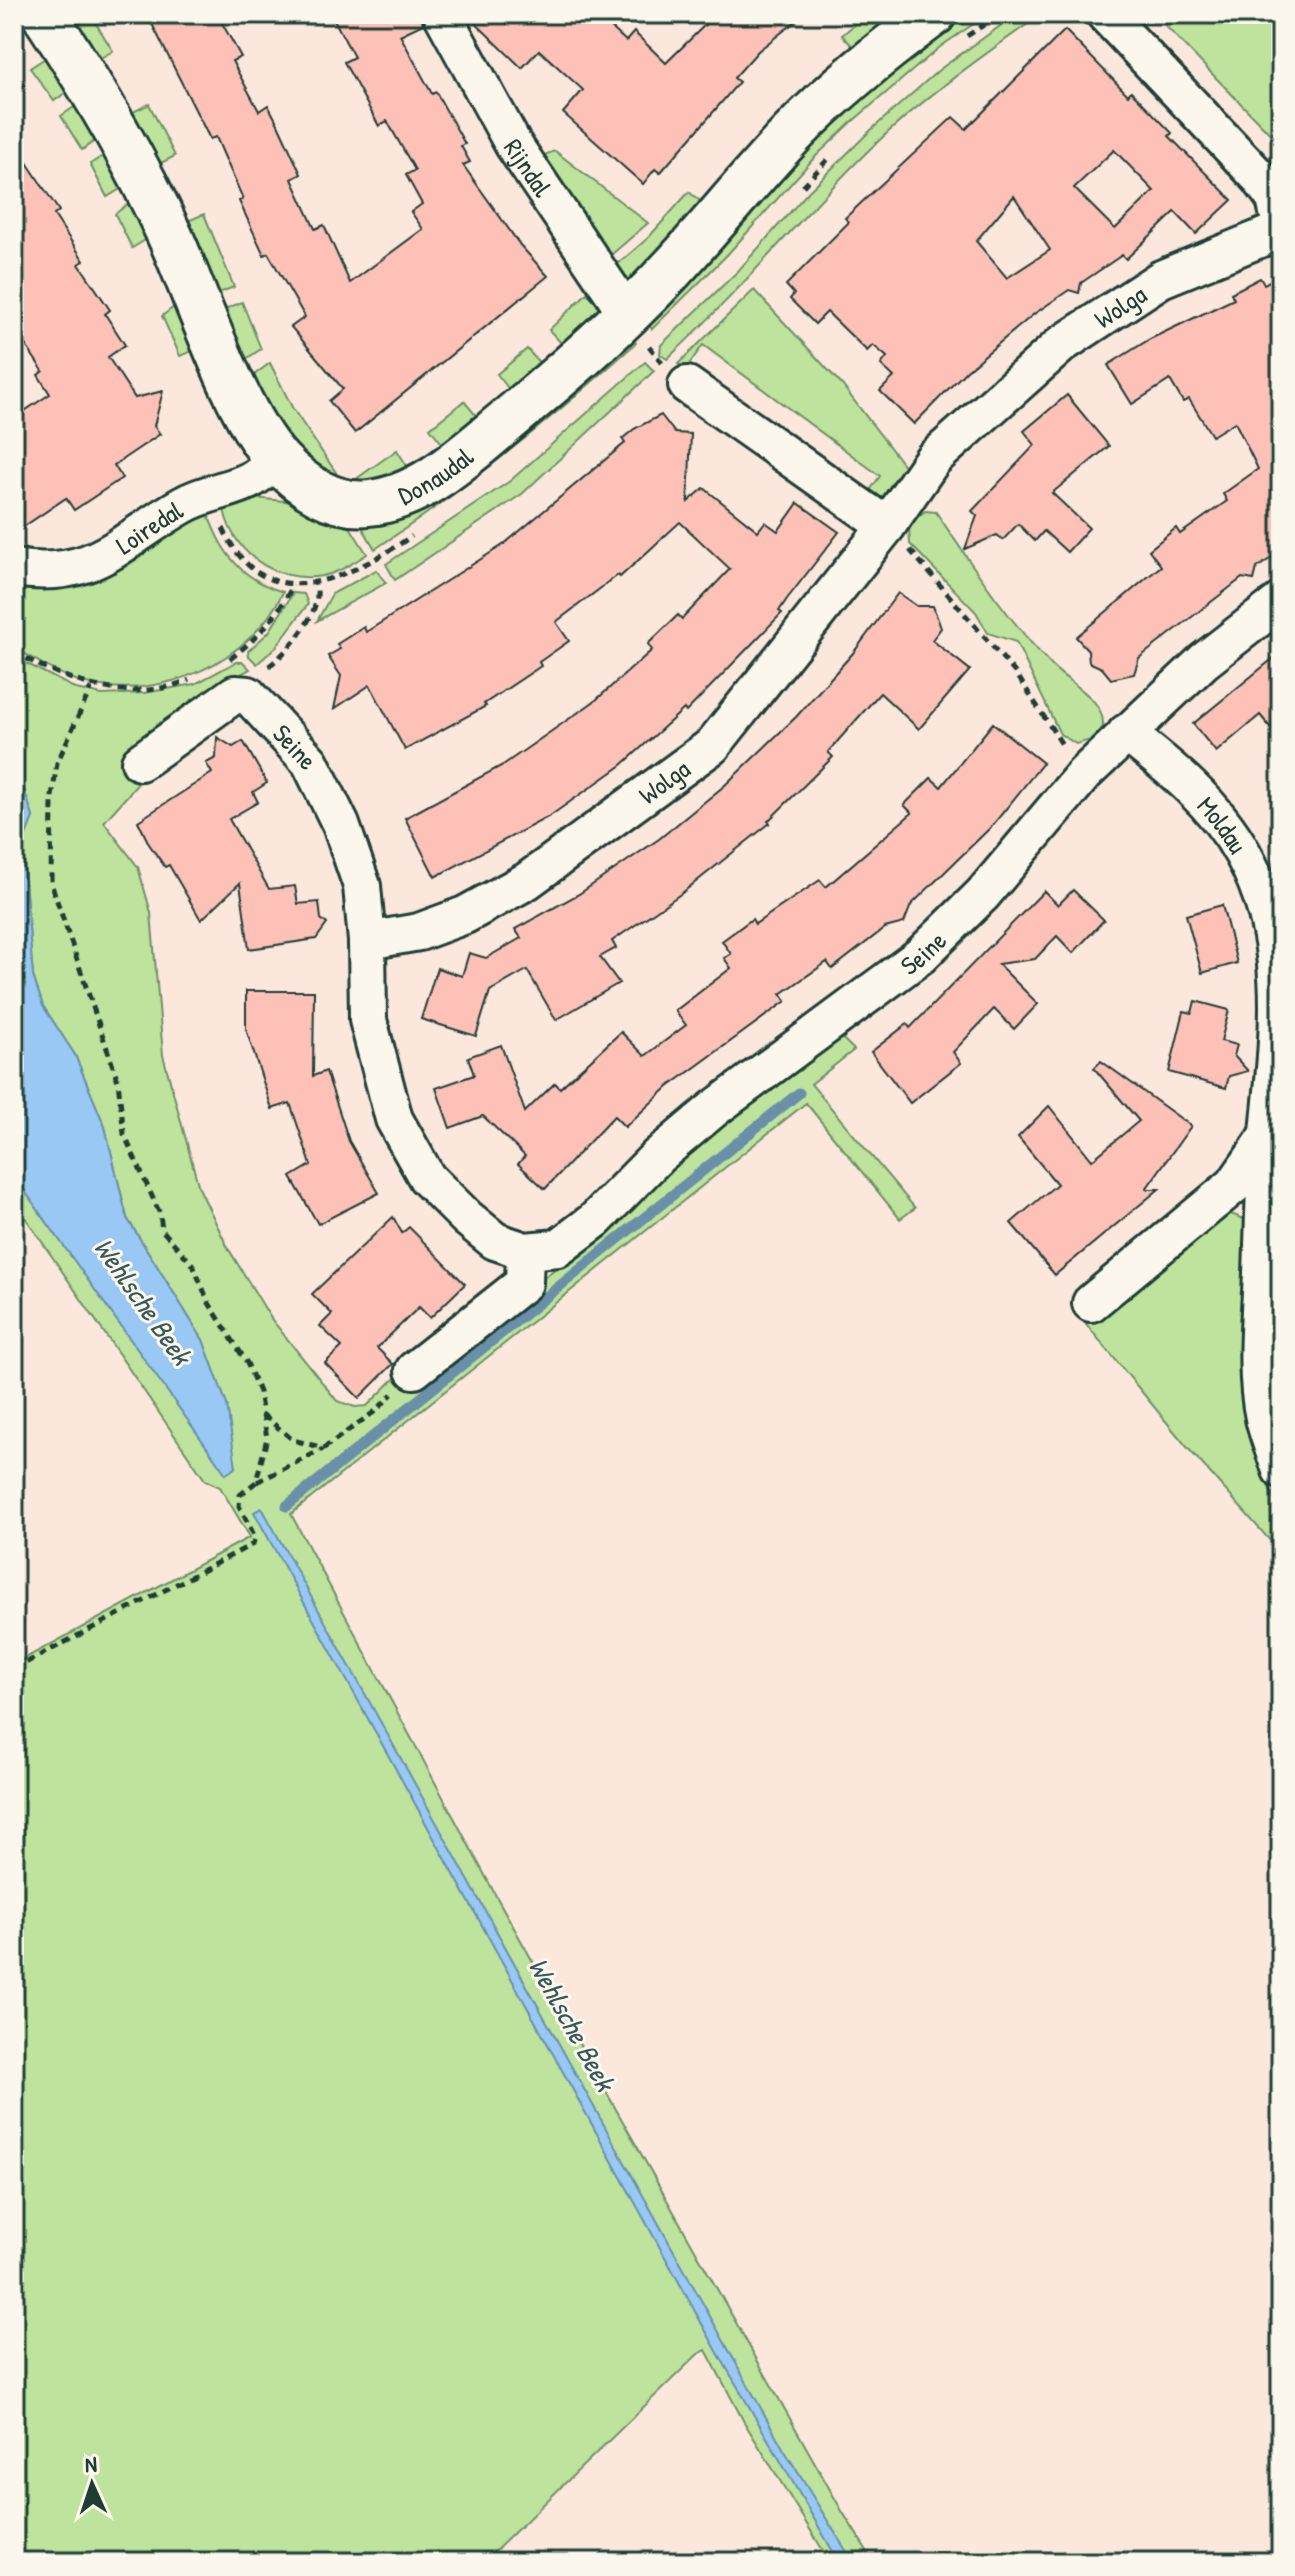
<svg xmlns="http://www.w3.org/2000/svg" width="1295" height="2576" font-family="'Patrick Hand',sans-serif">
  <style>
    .green { fill: #bee39d; stroke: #6e9068; stroke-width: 2 }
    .water { fill: #9ac8f5; stroke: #6990a8; stroke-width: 2 }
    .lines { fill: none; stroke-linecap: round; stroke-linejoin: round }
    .stream { stroke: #6990a8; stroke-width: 11 }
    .building { fill: #fdc1b8; stroke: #1f3d34; stroke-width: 2; fill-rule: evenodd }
    .street-casing { stroke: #1f3d34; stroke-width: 42 }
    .secondary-casing { stroke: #1f3d34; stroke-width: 50 }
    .path { stroke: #1f3d34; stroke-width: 5; stroke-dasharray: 8 6; stroke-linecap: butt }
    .street { stroke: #fbf7ec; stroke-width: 36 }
    .secondary { stroke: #fbf7ec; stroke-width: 44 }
    .labels { text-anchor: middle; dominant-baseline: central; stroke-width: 6; stroke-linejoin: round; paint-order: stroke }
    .street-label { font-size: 26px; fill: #1f3d34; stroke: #fbf7ec }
    .water-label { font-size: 28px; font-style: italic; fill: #38595b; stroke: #fbf7ec }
  </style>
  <rect width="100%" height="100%" fill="#fce7dc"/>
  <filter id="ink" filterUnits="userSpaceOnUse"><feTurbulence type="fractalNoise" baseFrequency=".0125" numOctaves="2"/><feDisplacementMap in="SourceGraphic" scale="16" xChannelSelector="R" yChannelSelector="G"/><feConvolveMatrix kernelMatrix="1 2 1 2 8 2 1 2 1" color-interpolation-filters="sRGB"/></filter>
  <g filter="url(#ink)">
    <!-- green -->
    <g class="green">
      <polygon points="64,14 90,14 113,51 97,60"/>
      <polygon points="867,14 900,14 858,52 842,35"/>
      <polygon points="958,14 988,14 940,47 853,121 814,158 726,256 652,329 643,318 807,146 929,34"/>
      <path d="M1017,14H1042C982,56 923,98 870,149C800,217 739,293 667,359L660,354L661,345L738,271L808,192L871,130L940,69Z"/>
      <polygon points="1154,14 1281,14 1281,145"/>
      <polygon points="50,55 72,88 54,101 30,68"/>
      <polygon points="80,103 100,137 82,150 61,116"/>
      <polygon points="149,104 175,156 155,166 129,114"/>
      <polygon points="555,151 648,223 604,261 542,156"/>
      <polygon points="109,152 127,185 107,197 90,164"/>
      <polygon points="689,192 705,205 627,285 611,270 648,238"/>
      <polygon points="133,200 152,236 132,248 115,214"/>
      <polygon points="204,214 234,287 214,295 183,223"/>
      <polygon points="754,290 842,385 908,471 888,494 871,503 866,496 880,476 703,345 687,367 678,364"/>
      <polygon points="587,293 597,303 599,314 564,346 549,330"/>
      <polygon points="242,302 261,349 243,361 220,311"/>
      <polygon points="179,303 200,348 180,356 162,316"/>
      <path d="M628,334L636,343C553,418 469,487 375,549L358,520Z"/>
      <polygon points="527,349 543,367 512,393 497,374"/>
      <polygon points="645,362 654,371 522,494 395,580 386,564 510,481"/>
      <polygon points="270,363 293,409 341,480 302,465 250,378"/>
      <polygon points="464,401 478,418 444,446 430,428"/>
      <polygon points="397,450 410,471 410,477 349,484"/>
      <path d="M254,498L294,502L345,519L367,554C353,563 339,573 322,576C274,584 227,550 223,501Z"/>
      <path d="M206,508C219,550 240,579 283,592C251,662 160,702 86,683C59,676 37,661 14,647V585Z"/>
      <path d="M925,511L936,512C972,565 1008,620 1053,667C1070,684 1105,699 1103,726L1095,739L1076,744L1060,734L1016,642L988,633L976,612L910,544L909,524Z"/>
      <polygon points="376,570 386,583 317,621 332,594"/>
      <polygon points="293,593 304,594 308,604 275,648 257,664 249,656 248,651 269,632"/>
      <polygon points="14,657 76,689 102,695 144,693 195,684 236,662 243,662 250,669 205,694 141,780 104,822 138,867 151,913 163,1055 199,1188 228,1248 272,1320 337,1401 355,1407 367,1406 409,1364 496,1317 568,1258 649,1181 838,1034 854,1050 811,1084 915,1208 900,1219 806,1103 291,1514 496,1896 842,2511 874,2562 830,2562 744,2422 706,2350 698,2354 484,2562 14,2562 14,1664 250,1537 220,1487 205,1480 14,1201 14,1176 137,1348 227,1405 203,1340 127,1218 105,1127 75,1055 43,1006 33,976 22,845 33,817 14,758"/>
      <polygon points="1231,1214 1244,1219 1253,1233 1248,1420 1257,1459 1281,1516 1281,1553 1187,1447 1086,1324 1220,1215"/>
    </g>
    <!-- water -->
    <g class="water">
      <polygon points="14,758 33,817 22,845 33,976 43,1006 75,1055 105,1127 127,1218 203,1340 227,1405 236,1467 226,1474 14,1176"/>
      <polygon points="262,1508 783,2448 853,2562 839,2562 718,2353 254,1512"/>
    </g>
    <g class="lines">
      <!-- stream -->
      <polyline class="stream" points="287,1506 799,1093"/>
    </g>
    <!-- building -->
    <g class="building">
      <polygon points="147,14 217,14 241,57 232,61 259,111 268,105 278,124 301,174 292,179 315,229 324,225 350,283 423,229 411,212 422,204 406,175 415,170 387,121 379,126 344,62 354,57 331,14 421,14 423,24 400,35 432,94 436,92 465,144 461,146 470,162 463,165 520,245 548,276 355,433 329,401 343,389 291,327 305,317 268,253 264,255 239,201 243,199 216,137 210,139"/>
      <polygon points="466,14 596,14 626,41 634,32 666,63 716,14 805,14 758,51 734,78 739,82 709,117 660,173 655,169 643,184 563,113 583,90 539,50 522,68"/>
      <path d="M1065,30L1128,95L1131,91L1172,133L1169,136L1232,200L1196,234L1175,212L1126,259L1122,255L1081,283L1079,293L1069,290L1034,314L967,370L914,424L880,391L894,377L881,365L887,357L873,345L867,351L827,312L815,324L790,299L794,294L786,285L849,222L845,218L953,117L966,129ZM1114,150L1154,191L1115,229L1074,188ZM1014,196L1050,250L1007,278L976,241Z"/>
      <polygon points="14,143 59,211 54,215 84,261 79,264 110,310 105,314 125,345 108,357 135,398 163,391 154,426 160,434 114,465 122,478 74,510 66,498 14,533 14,418 50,394 38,375 43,371 14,328"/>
      <polygon points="1281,275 1281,551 1257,568 1254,580 1242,578 1139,658 1134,674 1111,679 1102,668 1089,662 1088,650 1076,637 1161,566 1149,550 1176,528 1180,534 1227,501 1223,494 1258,469 1235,422 1212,436 1189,399 1183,402 1170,380 1132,404 1108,365 1150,339 1234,299 1231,293 1260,278 1264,284"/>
      <polygon points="1067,395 1109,446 1052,493 1089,528 1067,552 1044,531 1035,541 1018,524 1003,540 997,535 965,549 977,516 972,511 1035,445 1024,431"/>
      <polygon points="661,415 675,433 691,434 688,502 704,488 758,531 765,522 778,531 798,503 839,532 787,599 779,611 782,613 686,712 684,709 622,765 550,816 435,877 405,818 503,765 596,700 652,650 648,644 678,615 682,619 730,569 680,522 620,577 618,575 556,622 569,641 539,662 541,666 484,704 486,706 405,750 370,685 334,709 341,676 328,656 340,649 337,644 364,627 366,632 503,545 625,443 622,439 634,429"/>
      <polygon points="898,593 917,606 933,606 941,628 932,640 970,670 919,729 880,693 828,752 833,757 768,821 770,823 682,893 612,941 616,948 600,957 619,983 556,1020 527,970 490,991 476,1036 421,1019 437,968 462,976 469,953 486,958 521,938 515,929 579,894 659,839 724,786 796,717 853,653"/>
      <polygon points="1281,652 1281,740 1260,715 1216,752 1193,724"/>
      <polygon points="993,723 1043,763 992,826 911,905 904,923 885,928 832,969 827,962 781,994 786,1001 668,1087 625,1127 614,1116 545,1189 518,1164 525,1156 483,1116 450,1128 436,1088 474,1075 468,1057 501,1045 525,1112 555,1083 560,1088 621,1032 645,1056 686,1025 675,1011 731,968 724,958 731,954 722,941 752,919 755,924 820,880 826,887 912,813 904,805 931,778 941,787"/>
      <polygon points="217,737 233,747 243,741 267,783 253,792 258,802 229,819 269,889 295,886 298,904 319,902 321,919 327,924 316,939 249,949 240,883 201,920 169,865 165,867 149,844 138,821 212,773 206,763 216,758"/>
      <polygon points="1073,890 1104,920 1073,953 1057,936 1035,959 998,964 1038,1004 1014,1029 994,1009 953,1052 961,1063 910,1103 871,1052 907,1024 910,1028 1044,891 1058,905"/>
      <polygon points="1222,905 1237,963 1202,973 1186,915"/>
      <polygon points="246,991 314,991 313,1076 326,1071 349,1141 379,1193 318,1224 291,1177 311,1165 290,1103 272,1109 246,1029"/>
      <polygon points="1195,1001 1229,1010 1221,1041 1237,1045 1234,1056 1248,1071 1229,1076 1226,1088 1169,1072 1184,1011 1192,1013"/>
      <polygon points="1101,1061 1191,1126 1146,1189 1159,1189 1055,1275 1011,1223 1057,1184 1018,1137 1049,1106 1092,1160 1139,1121 1094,1068"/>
      <polygon points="393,1217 402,1233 409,1227 465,1284 430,1318 419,1307 377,1348 393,1364 359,1398 325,1363 342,1347 320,1326 332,1314 312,1294"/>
    </g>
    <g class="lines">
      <!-- street casing -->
      <g class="street-casing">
        <g id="street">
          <path id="s1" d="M442,14L513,144L626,312"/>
          <polyline points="1105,14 1259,177 1275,199 1281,225"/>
          <polyline points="687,385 887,526"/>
          <path id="s2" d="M14,568C96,581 119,541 183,505C205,492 234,490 252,479C261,474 269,466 277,460"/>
          <path id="s3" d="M1126,733C1171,768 1215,803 1243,854C1292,943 1278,1037 1269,1133C1264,1179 1264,1226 1262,1273C1260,1319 1254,1373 1264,1418C1268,1436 1275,1453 1281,1470"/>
          <path id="s4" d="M140,762L235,694L248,695L310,762L341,825L362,886L367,941L368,1020L394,1119L427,1178L467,1218L495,1241L525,1251L558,1248L595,1220L658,1156L715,1108L920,956L983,894L1084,774L1204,661L1281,601"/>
          <path id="s5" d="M367,941L419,932L465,915L527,881L712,746L887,526L933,459L1062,344L1161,279L1281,230"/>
          <polyline points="1091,1303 1234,1185 1268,1136"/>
          <polyline points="414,1370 524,1283 525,1251"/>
        </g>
      </g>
      <!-- secondary casing -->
      <g class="secondary-casing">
        <g id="secondary">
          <path id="s6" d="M44,14C91,85 134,156 169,234C198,297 234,413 279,461C302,486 334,507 369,503C419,498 461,459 497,429C556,380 617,328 669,272C711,227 750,178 792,134C835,89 883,51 933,14"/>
        </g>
      </g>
      <!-- path -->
      <g class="path">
        <polyline points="967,36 1000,14"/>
        <polyline points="803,186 831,156"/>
        <polyline points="649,346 662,363"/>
        <path d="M223,528C265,622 349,578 412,536"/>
        <polyline points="910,550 1017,675 1063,746"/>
        <path d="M14,652C69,682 126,705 189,680"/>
        <path d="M230,659C258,637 277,617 293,585"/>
        <path d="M269,666C289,651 324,610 316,585"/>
        <polyline points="263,1415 293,1440 324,1448 377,1410 392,1394"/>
        <polyline points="257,1482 323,1449"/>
        <polyline points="14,1669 253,1544 255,1537 239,1506 240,1495 256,1482 267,1438 259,1392 247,1363 209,1303 193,1265 162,1230 160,1214 124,1134 118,1081 51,883 52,797 57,763 91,688"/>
      </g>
      <!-- street -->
      <use href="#street" class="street"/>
      <!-- secondary -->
      <use href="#secondary" class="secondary"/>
    </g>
  </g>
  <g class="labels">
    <!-- street labels -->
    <g class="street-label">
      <text stroke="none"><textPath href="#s1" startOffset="176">Rijndal</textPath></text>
      <text stroke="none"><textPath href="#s5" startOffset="1006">Wolga</textPath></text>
      <text stroke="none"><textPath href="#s6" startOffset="682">Donaudal</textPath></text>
      <text stroke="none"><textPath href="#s2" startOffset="146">Loiredal</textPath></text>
      <text stroke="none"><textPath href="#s4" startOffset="200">Seine</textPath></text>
      <text stroke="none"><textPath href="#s5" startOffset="342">Wolga</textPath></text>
      <text stroke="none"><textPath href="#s3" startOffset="134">Moldau</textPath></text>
      <text stroke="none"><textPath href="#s4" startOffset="1288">Seine</textPath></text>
    </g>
    <!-- water labels -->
    <g class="water-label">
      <text transform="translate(143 1301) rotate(55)">Wehlsche Beek</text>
      <text transform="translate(572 2024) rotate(61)">Wehlsche Beek</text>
    </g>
  </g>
  <!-- margin -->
  <rect width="1295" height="2576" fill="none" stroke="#fbf7ec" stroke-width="48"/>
  <rect x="24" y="24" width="1247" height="2528" fill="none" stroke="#1f3d34" stroke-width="3" filter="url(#ink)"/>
  <!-- north arrow -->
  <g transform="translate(92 2484) rotate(357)" stroke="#fbf7ec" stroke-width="6" paint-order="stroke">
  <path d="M0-6L14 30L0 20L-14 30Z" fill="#1f3d34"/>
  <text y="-12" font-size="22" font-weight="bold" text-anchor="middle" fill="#1f3d34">N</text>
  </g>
</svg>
